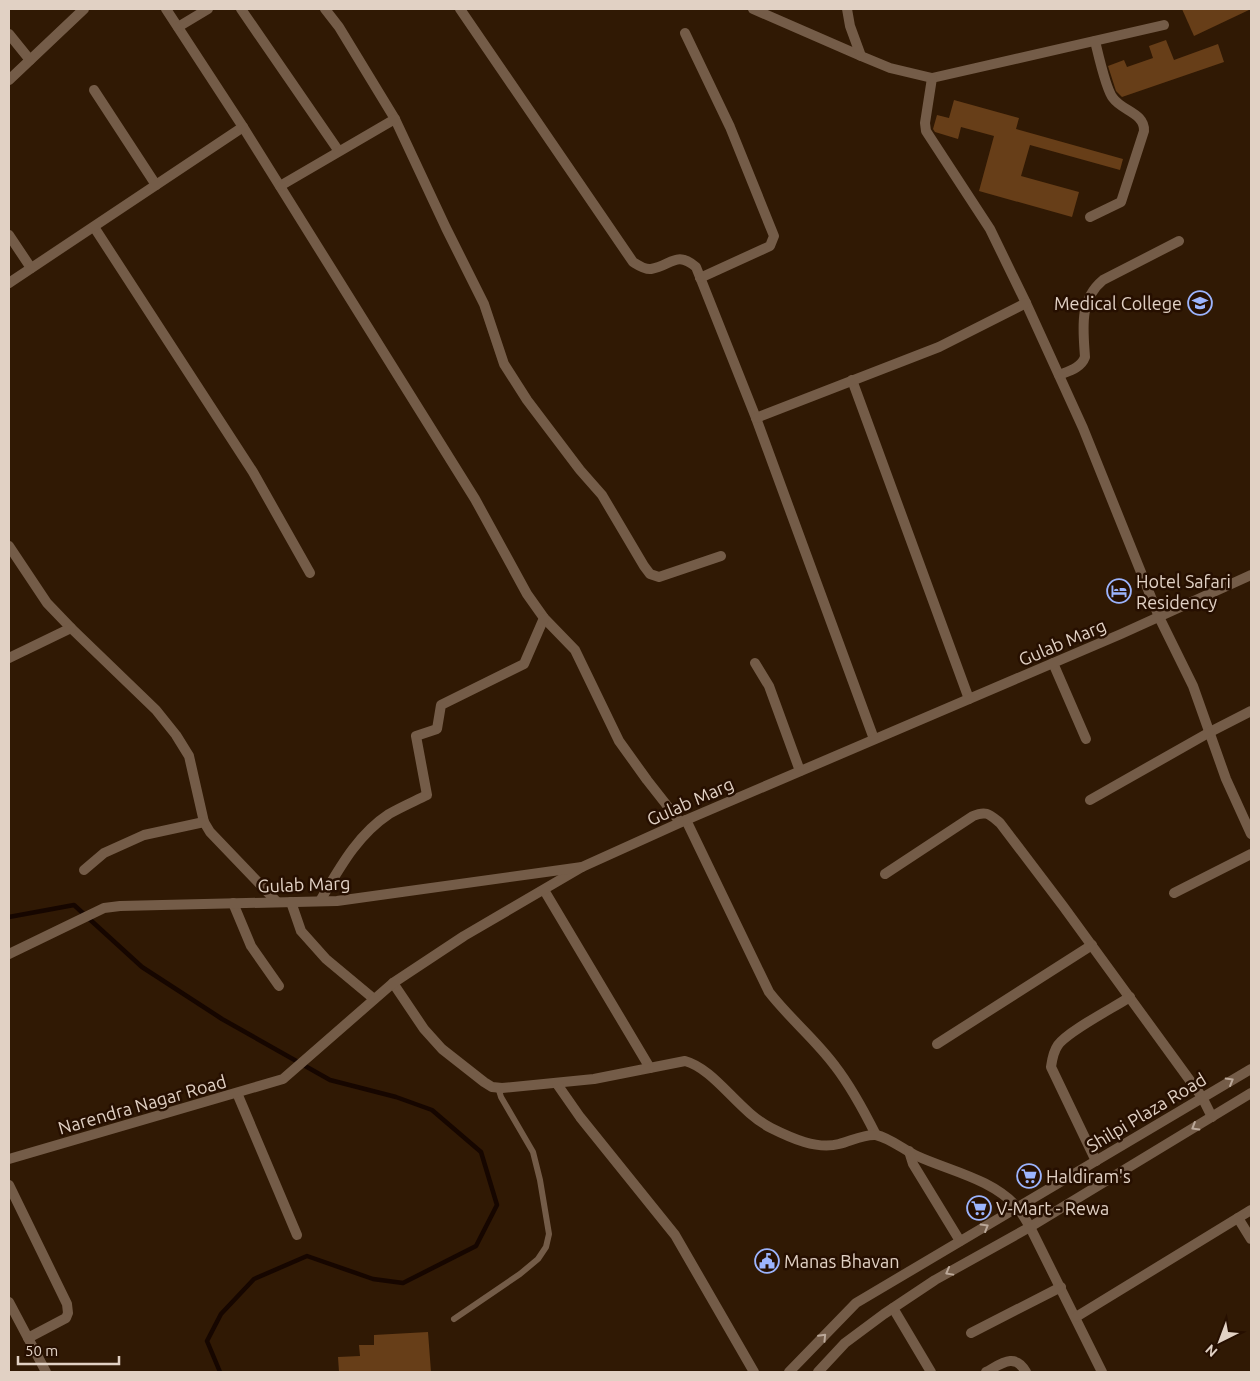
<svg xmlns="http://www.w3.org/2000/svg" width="1260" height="1381" font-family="Ubuntu,sans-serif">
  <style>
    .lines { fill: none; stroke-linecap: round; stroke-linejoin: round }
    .stream { stroke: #160600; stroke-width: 4.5 }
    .building { fill: #673e18 }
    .service { stroke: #745c48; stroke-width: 6 }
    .minor { stroke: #745c48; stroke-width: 10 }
    .tertiary { stroke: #745c48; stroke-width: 10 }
    .oneway { stroke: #bba899 }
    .labels { text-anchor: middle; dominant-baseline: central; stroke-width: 5; stroke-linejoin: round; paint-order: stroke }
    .poi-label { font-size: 18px; fill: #e1d1c4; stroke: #260f00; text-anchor: start }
    .street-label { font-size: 18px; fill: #e1d1c4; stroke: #260f00 }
  </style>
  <rect width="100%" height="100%" fill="#301904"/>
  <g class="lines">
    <!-- stream -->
    <polyline class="stream" points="9,917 74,905 142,967 222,1019 330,1080 396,1097 432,1110 481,1152 497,1205 476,1246 403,1283 373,1279 307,1256 254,1279 221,1314 207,1341 220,1372"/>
  </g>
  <!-- building -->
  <g class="building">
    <polygon points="1182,9 1251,9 1194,36"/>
    <polygon points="1166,40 1174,60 1218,44 1224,62 1122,97 1116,91 1108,66 1124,60 1127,67 1153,58 1149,46"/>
    <polygon points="954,100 1019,118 1016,129 1123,159 1120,170 1030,145 1021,176 1079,192 1072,217 979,191 994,136 961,127 958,139 935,132 933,129 937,115 949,118"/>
    <polygon points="428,1332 431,1372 339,1372 338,1357 360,1356 359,1345 374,1345 374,1335"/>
  </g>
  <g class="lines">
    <!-- service -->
    <polyline class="service" points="454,1319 520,1274 538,1259 546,1247 549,1234 540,1180 533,1152 501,1097 498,1087"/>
    <!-- minor -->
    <g class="minor">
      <polyline points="166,9 243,127 475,499 527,594 544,618 575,650 619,741 647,780 680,822"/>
      <polyline points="241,9 338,150"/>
      <polyline points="325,9 339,27 395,119"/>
      <path d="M460,9L633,262C638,265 645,270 651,269C671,266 676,250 696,267L756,418L874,739"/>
      <polyline points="753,9 861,56"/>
      <polyline points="847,9 850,26 861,56 890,68 932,78 1164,25"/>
      <polyline points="178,27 208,9"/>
      <polyline points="685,33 730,127 774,236 770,246 700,278"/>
      <polyline points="9,34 30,60"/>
      <polyline points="932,78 925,123 926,131 990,229 1026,303 1083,428 1159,617 1193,686 1226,779 1251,834"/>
      <polyline points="9,80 84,9"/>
      <polyline points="94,90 156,185"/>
      <polyline points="280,186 395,119 446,228 484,304 504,364 527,400 580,470 602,495 644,566 650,574 659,577 721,556"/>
      <path d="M1090,217L1121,202L1144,131C1145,113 1122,111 1113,98C1106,90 1098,53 1095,41"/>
      <polyline points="94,227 253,472 310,573"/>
      <polyline points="9,235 31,268"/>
      <polyline points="9,283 243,127"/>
      <path d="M1059,375C1069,371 1081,368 1085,357C1083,328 1079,300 1103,280L1179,241"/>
      <polyline points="852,380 969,699"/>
      <polyline points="756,418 939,347 1026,303"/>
      <polyline points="9,546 47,603 71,628 156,710 176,735 189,756 204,822 210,832 277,902"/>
      <polyline points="9,658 71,628"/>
      <polyline points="755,663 769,686 800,771"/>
      <polyline points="1053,663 1086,739"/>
      <polyline points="1090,800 1210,732 1251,711"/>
      <path d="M686,820L769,992C789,1018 816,1040 835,1066C852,1088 864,1111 876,1135"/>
      <polyline points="84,870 104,853 144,835 204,822"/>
      <path d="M885,874L973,816C987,810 990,815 1000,823L1063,906L1202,1097L1212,1117"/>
      <polyline points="544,890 650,1068"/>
      <polyline points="1174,893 1251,854"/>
      <path d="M320,901C339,869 357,835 389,814C401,807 415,801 427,795L416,736L437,729L441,705L524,664L544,618"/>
      <polyline points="291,902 301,931 326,959 374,999"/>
      <polyline points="233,903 251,946 279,986"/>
      <path d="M393,983L424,1029L442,1049L484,1082L492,1087L502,1088L594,1079L685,1061C715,1069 739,1112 771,1128C791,1138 817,1150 839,1144C851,1141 864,1134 876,1135C890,1138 904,1150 917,1156C950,1171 992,1179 1017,1207C1022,1213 1026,1220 1030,1227L1102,1372"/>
      <polyline points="937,1044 1092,945"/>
      <polyline points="557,1084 580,1117 675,1235 754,1372"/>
      <polyline points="237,1093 297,1235"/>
      <polyline points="909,1151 913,1164 960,1241"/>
      <polyline points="9,1159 283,1079 393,983 464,936 582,867"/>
      <path d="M1096,1161L1051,1067C1052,1060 1053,1052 1058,1045C1068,1031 1113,1008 1130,997"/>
      <polyline points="9,1185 67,1304 68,1313 66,1318 28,1338"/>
      <polyline points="1238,1218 1251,1239"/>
      <polyline points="9,1302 46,1372"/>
      <polyline points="893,1308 931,1372"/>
      <polyline points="1076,1317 1251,1210"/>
      <polyline points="971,1333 1061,1287"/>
      <path d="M986,1372C1001,1364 1015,1352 1026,1372"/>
    </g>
    <!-- tertiary -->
    <g class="tertiary">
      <polyline points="9,954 104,908 120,906 337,901 582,867 686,820 1121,634 1251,575"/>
      <polyline points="789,1372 856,1303 1251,1069"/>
      <polyline points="818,1372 845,1343 884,1314 935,1280 1030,1227 1251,1093"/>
    </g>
  </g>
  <!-- one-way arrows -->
  <defs><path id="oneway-chevron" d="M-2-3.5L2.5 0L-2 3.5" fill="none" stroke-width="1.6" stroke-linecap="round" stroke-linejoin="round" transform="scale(1.25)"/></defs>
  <g class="oneway">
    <use href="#oneway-chevron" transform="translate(1230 1081) rotate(-30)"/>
    <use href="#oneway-chevron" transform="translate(1195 1127) rotate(149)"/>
    <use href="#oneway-chevron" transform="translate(985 1227) rotate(-31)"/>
    <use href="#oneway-chevron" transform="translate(949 1272) rotate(151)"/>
    <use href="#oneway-chevron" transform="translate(823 1337) rotate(-46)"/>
  </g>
  <!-- icons -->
  <defs>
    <g id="university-ring" transform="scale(1.25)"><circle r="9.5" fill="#260f00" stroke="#9cb4fd" stroke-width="1.5"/><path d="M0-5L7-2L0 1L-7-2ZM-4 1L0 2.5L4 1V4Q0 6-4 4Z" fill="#9cb4fd"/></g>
    <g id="hotel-ring" transform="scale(1.25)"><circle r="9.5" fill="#260f00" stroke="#9cb4fd" stroke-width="1.5"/><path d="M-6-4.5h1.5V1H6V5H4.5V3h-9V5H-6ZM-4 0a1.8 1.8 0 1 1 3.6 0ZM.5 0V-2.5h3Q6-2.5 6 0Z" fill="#9cb4fd"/></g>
    <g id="supermarket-ring" transform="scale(1.25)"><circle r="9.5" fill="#260f00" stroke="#9cb4fd" stroke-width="1.5"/><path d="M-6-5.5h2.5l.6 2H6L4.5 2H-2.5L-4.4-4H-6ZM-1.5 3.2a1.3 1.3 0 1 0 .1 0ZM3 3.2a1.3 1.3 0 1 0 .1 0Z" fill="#9cb4fd"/></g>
    <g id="civic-ring" transform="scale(1.25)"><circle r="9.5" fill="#260f00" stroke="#9cb4fd" stroke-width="1.5"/><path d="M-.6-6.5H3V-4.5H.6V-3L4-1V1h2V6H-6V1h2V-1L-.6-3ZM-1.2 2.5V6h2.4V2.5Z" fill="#9cb4fd"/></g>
  </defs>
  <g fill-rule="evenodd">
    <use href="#university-ring" x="1200" y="303"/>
    <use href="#hotel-ring" x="1119" y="591"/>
    <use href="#supermarket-ring" x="1029" y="1176"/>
    <use href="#supermarket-ring" x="979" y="1208"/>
    <use href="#civic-ring" x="767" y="1261"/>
  </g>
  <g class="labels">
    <!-- poi labels -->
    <g class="poi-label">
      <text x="1182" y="303" text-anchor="end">Medical College</text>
      <text x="1136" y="581">Hotel Safari<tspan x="1136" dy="21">Residency</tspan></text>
      <text x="1046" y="1176">Haldiram's</text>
      <text x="996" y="1208">V-Mart - Rewa</text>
      <text x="784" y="1261">Manas Bhavan</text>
    </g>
    <!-- street labels -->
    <g class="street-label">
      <text transform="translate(1062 642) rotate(-23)">Gulab Marg</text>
      <text transform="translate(690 801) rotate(-24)">Gulab Marg</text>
      <text transform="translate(304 884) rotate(-2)">Gulab Marg</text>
      <text transform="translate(142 1104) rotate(-16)">Narendra Nagar Road</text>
      <text transform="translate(1146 1112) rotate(-31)">Shilpi Plaza Road</text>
    </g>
  </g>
  <!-- border -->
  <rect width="1260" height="1381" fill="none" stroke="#e1d1c4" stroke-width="20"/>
  <!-- north arrow -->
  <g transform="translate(1220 1341) rotate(222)" stroke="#260f00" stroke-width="4" paint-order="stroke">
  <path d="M0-4L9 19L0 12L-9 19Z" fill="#e1d1c4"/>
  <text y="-8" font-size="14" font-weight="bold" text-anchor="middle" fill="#e1d1c4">N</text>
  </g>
  <!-- scale -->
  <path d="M18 1356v8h101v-8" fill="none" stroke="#e1d1c4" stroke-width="2.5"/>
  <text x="25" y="1356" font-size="15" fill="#e1d1c4" stroke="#260f00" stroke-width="4" paint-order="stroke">50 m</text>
</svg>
